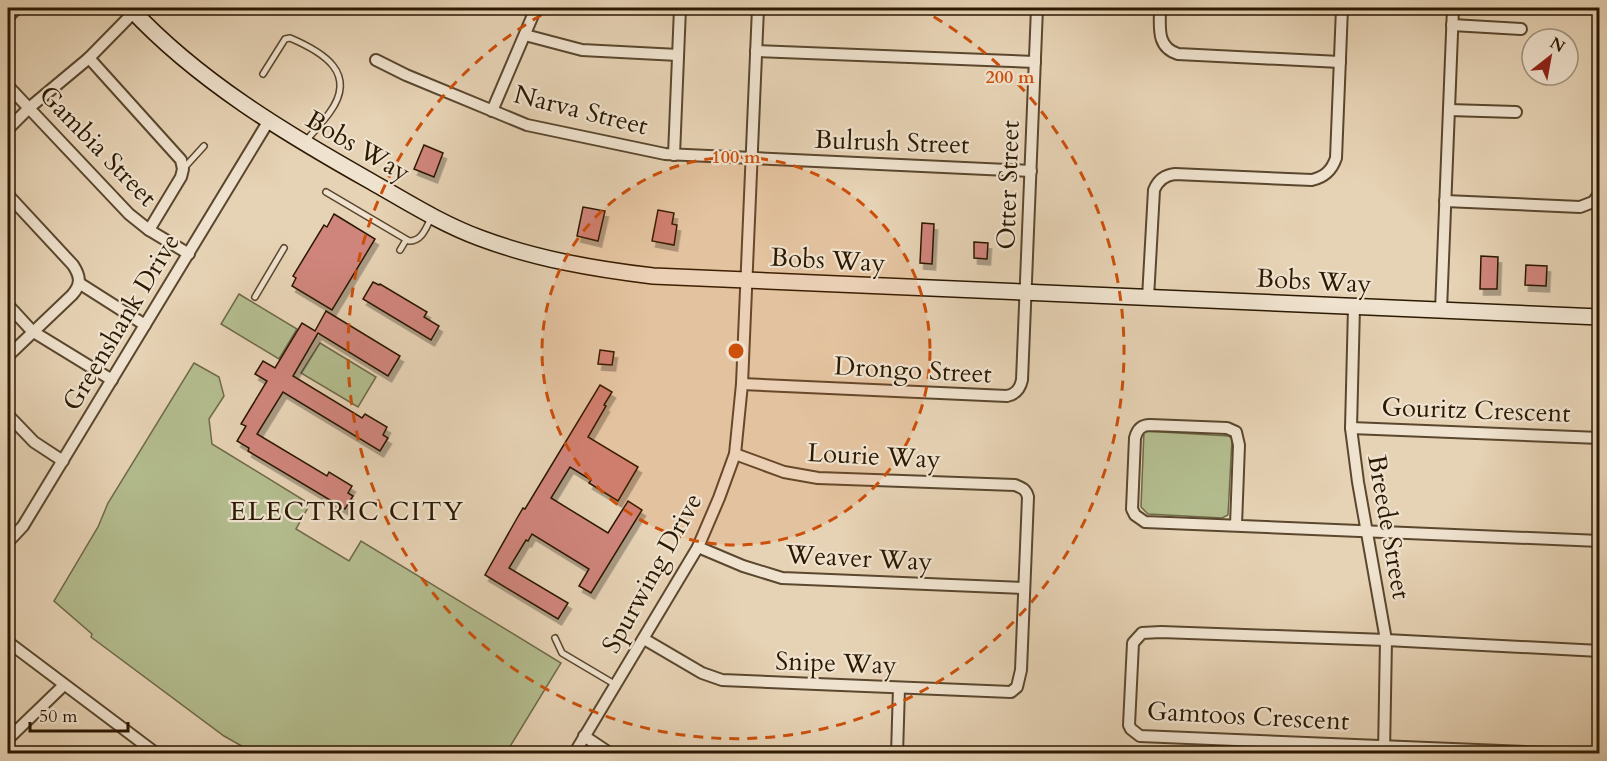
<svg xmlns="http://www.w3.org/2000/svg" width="1607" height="761" font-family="Cardo,serif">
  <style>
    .green { fill: #b3bc8e; stroke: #6f6a48; stroke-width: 1.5 }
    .building { fill: #d0857c; stroke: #2b1902; stroke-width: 1.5; filter: url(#shadow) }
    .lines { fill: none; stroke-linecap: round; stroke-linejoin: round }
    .lane-casing { stroke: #5a472e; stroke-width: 8 }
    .street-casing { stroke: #5a472e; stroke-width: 14 }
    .secondary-casing { stroke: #2b1902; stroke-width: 18 }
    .lane { stroke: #efe2ce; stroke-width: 5 }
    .street { stroke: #efe2ce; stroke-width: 10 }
    .secondary { stroke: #efe2ce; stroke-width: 15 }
    .ring { fill: none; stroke: #cc4f0a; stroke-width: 3; stroke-dasharray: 10 8 }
    .labels { text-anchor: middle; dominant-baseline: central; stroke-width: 4.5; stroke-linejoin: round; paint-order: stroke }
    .street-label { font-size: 26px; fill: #2b1902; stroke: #efe2ce }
    .neighbourhood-label { font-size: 27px; letter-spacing: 1.5px; fill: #2b1902; stroke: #efe2ce }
    .centre { fill: #cc4f0a; stroke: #efe2ce; stroke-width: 3 }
    .ring-label { font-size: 18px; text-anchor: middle; font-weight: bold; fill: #cc4f0a; stroke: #efe2ce; stroke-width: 4.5; stroke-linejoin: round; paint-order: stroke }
  </style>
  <defs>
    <filter id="shadow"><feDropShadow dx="3.5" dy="6" stdDeviation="0" flood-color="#0004"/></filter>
  </defs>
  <rect width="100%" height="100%" fill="#e6d2b4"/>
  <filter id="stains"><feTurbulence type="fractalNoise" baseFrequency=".00333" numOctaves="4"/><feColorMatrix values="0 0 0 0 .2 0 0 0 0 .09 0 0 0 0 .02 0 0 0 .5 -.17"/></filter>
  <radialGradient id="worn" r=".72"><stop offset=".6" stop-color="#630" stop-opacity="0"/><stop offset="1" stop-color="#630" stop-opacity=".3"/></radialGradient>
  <!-- green -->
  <g class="green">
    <polygon points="239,294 297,329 279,359 221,324"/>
    <polygon points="320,343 376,377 358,407 301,373"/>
    <polygon points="194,363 219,377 224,396 209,419 212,444 310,504 296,529 349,561 361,541 561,663 506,753 254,753 224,736 91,637 92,634 54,601 98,527 108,503"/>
    <polygon points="1144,431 1229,436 1232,439 1228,515 1222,518 1148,514 1141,507"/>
  </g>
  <!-- building -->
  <g class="building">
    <polygon points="424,145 443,153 434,177 414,169"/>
    <polygon points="583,207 605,211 598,241 577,236"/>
    <polygon points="658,210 674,213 672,224 677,225 674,245 652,241"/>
    <polygon points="334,214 375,239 332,310 292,286 296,278 293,276 324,225 327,227"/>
    <polygon points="922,223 934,224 932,264 920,263"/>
    <polygon points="974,242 988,243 987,259 974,258"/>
    <polygon points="1481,256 1498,257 1497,289 1480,289"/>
    <polygon points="1526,265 1547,266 1546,286 1525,285"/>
    <polygon points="373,282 379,285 380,284 427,312 424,317 439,326 431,340 363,299"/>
    <polygon points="326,311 400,356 388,376 318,333 293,376 362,418 365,414 387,427 383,435 388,438 380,451 283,392 257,434 327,476 329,472 352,486 348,493 353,496 345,509 248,451 249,448 237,441 246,426 241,424 267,381 255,374 263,361 275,368 302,323 315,331"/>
    <polygon points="600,350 614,352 612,365 598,364"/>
    <polygon points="600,385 612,392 604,405 606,406 588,437 638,467 618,501 589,483 591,480 570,467 551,498 608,533 628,501 642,510 591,593 579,586 589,569 532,534 528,541 526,540 509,568 568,603 558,619 485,575 516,520 523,508 525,509"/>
  </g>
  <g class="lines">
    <!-- lane casing -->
    <g class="lane-casing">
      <g id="lane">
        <path d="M263,74L285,39L290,38C323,52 358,73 330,112C323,122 314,131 306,141"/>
        <polyline points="184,168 204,146"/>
        <path d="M326,192L409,241C422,241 426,228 431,218"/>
        <polyline points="400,250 406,240"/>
        <polyline points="255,297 284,248"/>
        <polyline points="555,638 562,653 616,685"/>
      </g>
    </g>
    <!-- street casing -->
    <g class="street-casing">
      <g id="street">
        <path d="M1160,8C1160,27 1156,47 1178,54L1340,62"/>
        <polyline points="8,17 17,8"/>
        <polyline points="1452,25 1521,29"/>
        <polyline points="525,35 582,50 678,55"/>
        <polyline points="756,51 1035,62"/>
        <polyline points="89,58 181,160 183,169 181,177 149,230"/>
        <polyline points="376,60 406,75 527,125 665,154 1031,171"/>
        <polyline points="8,86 129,214 149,230 189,254"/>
        <polyline points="1449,110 1516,112"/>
        <polyline points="492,111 536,8"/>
        <polyline points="8,129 29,108 89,58 138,8"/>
        <polyline points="674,155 680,8"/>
        <path d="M8,195L73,265C81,277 81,285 72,295L8,356"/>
        <polyline points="1445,201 1580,207 1593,202 1600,193"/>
        <polyline points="79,283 145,325"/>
        <path d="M1148,298L1154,190C1158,180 1165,175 1175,174L1312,180C1325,177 1332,170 1336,158L1342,8"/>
        <polyline points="8,305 32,331 112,380"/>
        <polyline points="1354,307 1351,428 1358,482 1386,640 1384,753"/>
        <polyline points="1441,310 1453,8"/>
        <path d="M742,384L1007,396C1016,394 1020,389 1022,380L1037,8"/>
        <polyline points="8,415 34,442 63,461"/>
        <polyline points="1351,428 1600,438"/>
        <path d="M1236,525L1239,445L1236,432L1227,428L1150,425C1141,425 1137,430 1135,438L1132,509L1135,515L1145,522L1600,541"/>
        <polyline points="8,542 23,526 268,122"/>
        <polyline points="698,547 743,566 782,578 1024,588"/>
        <path d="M644,639L702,673L722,680L1011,692L1017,687L1021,670L1028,497C1026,489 1022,488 1015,485L818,478L784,472L735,454"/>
        <polyline points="8,642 157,754"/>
        <polyline points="584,736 611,754"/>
        <polyline points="8,739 64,685"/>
        <polyline points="574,754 698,547 719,498 735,454 742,384 758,8"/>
        <polyline points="897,754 899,688"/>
        <polyline points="1573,754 1140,736 1131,729 1129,725 1133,643 1142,633 1161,632 1386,640 1600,651"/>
        <polyline points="1599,754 1600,753"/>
      </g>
    </g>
    <!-- secondary casing -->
    <g class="secondary-casing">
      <path id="secondary" d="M130,8C198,81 285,133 372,182C407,202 442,224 480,238C536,259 594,269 653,276L1600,317"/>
    </g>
    <!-- lane -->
    <use href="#lane" class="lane"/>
    <!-- street -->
    <use href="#street" class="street"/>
    <!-- secondary -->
    <use href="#secondary" class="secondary"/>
  </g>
  <!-- distance rings -->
  <circle cx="736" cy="351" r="194" fill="#cc4f0a" fill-opacity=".12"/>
  <g class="ring">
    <circle cx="736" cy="351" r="194"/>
    <path d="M918 8A388 388 0 1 1 554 8"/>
  </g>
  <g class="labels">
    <!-- street labels -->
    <g class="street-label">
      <text transform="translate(581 110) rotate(14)">Narva Street</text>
      <text transform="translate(892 142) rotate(2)">Bulrush Street</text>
      <text transform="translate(98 146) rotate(46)">Gambia Street</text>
      <text transform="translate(358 146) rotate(30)">Bobs Way</text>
      <text transform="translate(1008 185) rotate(-88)">Otter Street</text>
      <text transform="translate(828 260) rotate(3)">Bobs Way</text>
      <text transform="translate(1314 281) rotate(3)">Bobs Way</text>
      <text transform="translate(121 322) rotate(-59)">Greenshank Drive</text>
      <text transform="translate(913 370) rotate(3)">Drongo Street</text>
      <text transform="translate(1476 410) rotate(2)">Gouritz Crescent</text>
      <text transform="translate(874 456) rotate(3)">Lourie Way</text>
      <text transform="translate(1389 527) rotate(80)">Breede Street</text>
      <text transform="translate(859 558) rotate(3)">Weaver Way</text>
      <text transform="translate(652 573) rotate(-61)">Spurwing Drive</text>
      <text transform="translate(836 663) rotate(2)">Snipe Way</text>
      <text transform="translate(1248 716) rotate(3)">Gamtoos Crescent</text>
    </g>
    <!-- neighbourhood labels -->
    <g class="neighbourhood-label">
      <text x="347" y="511">ELECTRIC CITY</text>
    </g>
  </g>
  <circle cx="736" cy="351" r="9" class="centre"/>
  <g class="ring-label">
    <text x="1010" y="83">200 m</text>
    <text x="736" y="163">100 m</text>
  </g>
  <!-- margin -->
  <rect width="1607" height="761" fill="none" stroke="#e6d2b4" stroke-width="30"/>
  <rect x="9" y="9" width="1589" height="743" fill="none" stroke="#2b1902" stroke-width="3"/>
  <rect x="15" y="15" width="1577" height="731" fill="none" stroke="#2b1902" stroke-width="1.5"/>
  <!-- north arrow -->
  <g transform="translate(1550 57) rotate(31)"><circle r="28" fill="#efe2ce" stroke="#a1927c" stroke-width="1.5"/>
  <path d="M0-4.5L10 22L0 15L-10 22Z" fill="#8f2418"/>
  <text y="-9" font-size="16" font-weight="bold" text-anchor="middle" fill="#2b1902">N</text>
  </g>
  <!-- scale -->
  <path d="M30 722v9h98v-9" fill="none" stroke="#2b1902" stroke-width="3"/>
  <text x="39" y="722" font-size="18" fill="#2b1902" stroke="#efe2ce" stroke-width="4.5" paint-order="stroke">50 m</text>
  <rect width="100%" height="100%" filter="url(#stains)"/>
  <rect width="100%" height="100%" fill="url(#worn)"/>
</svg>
